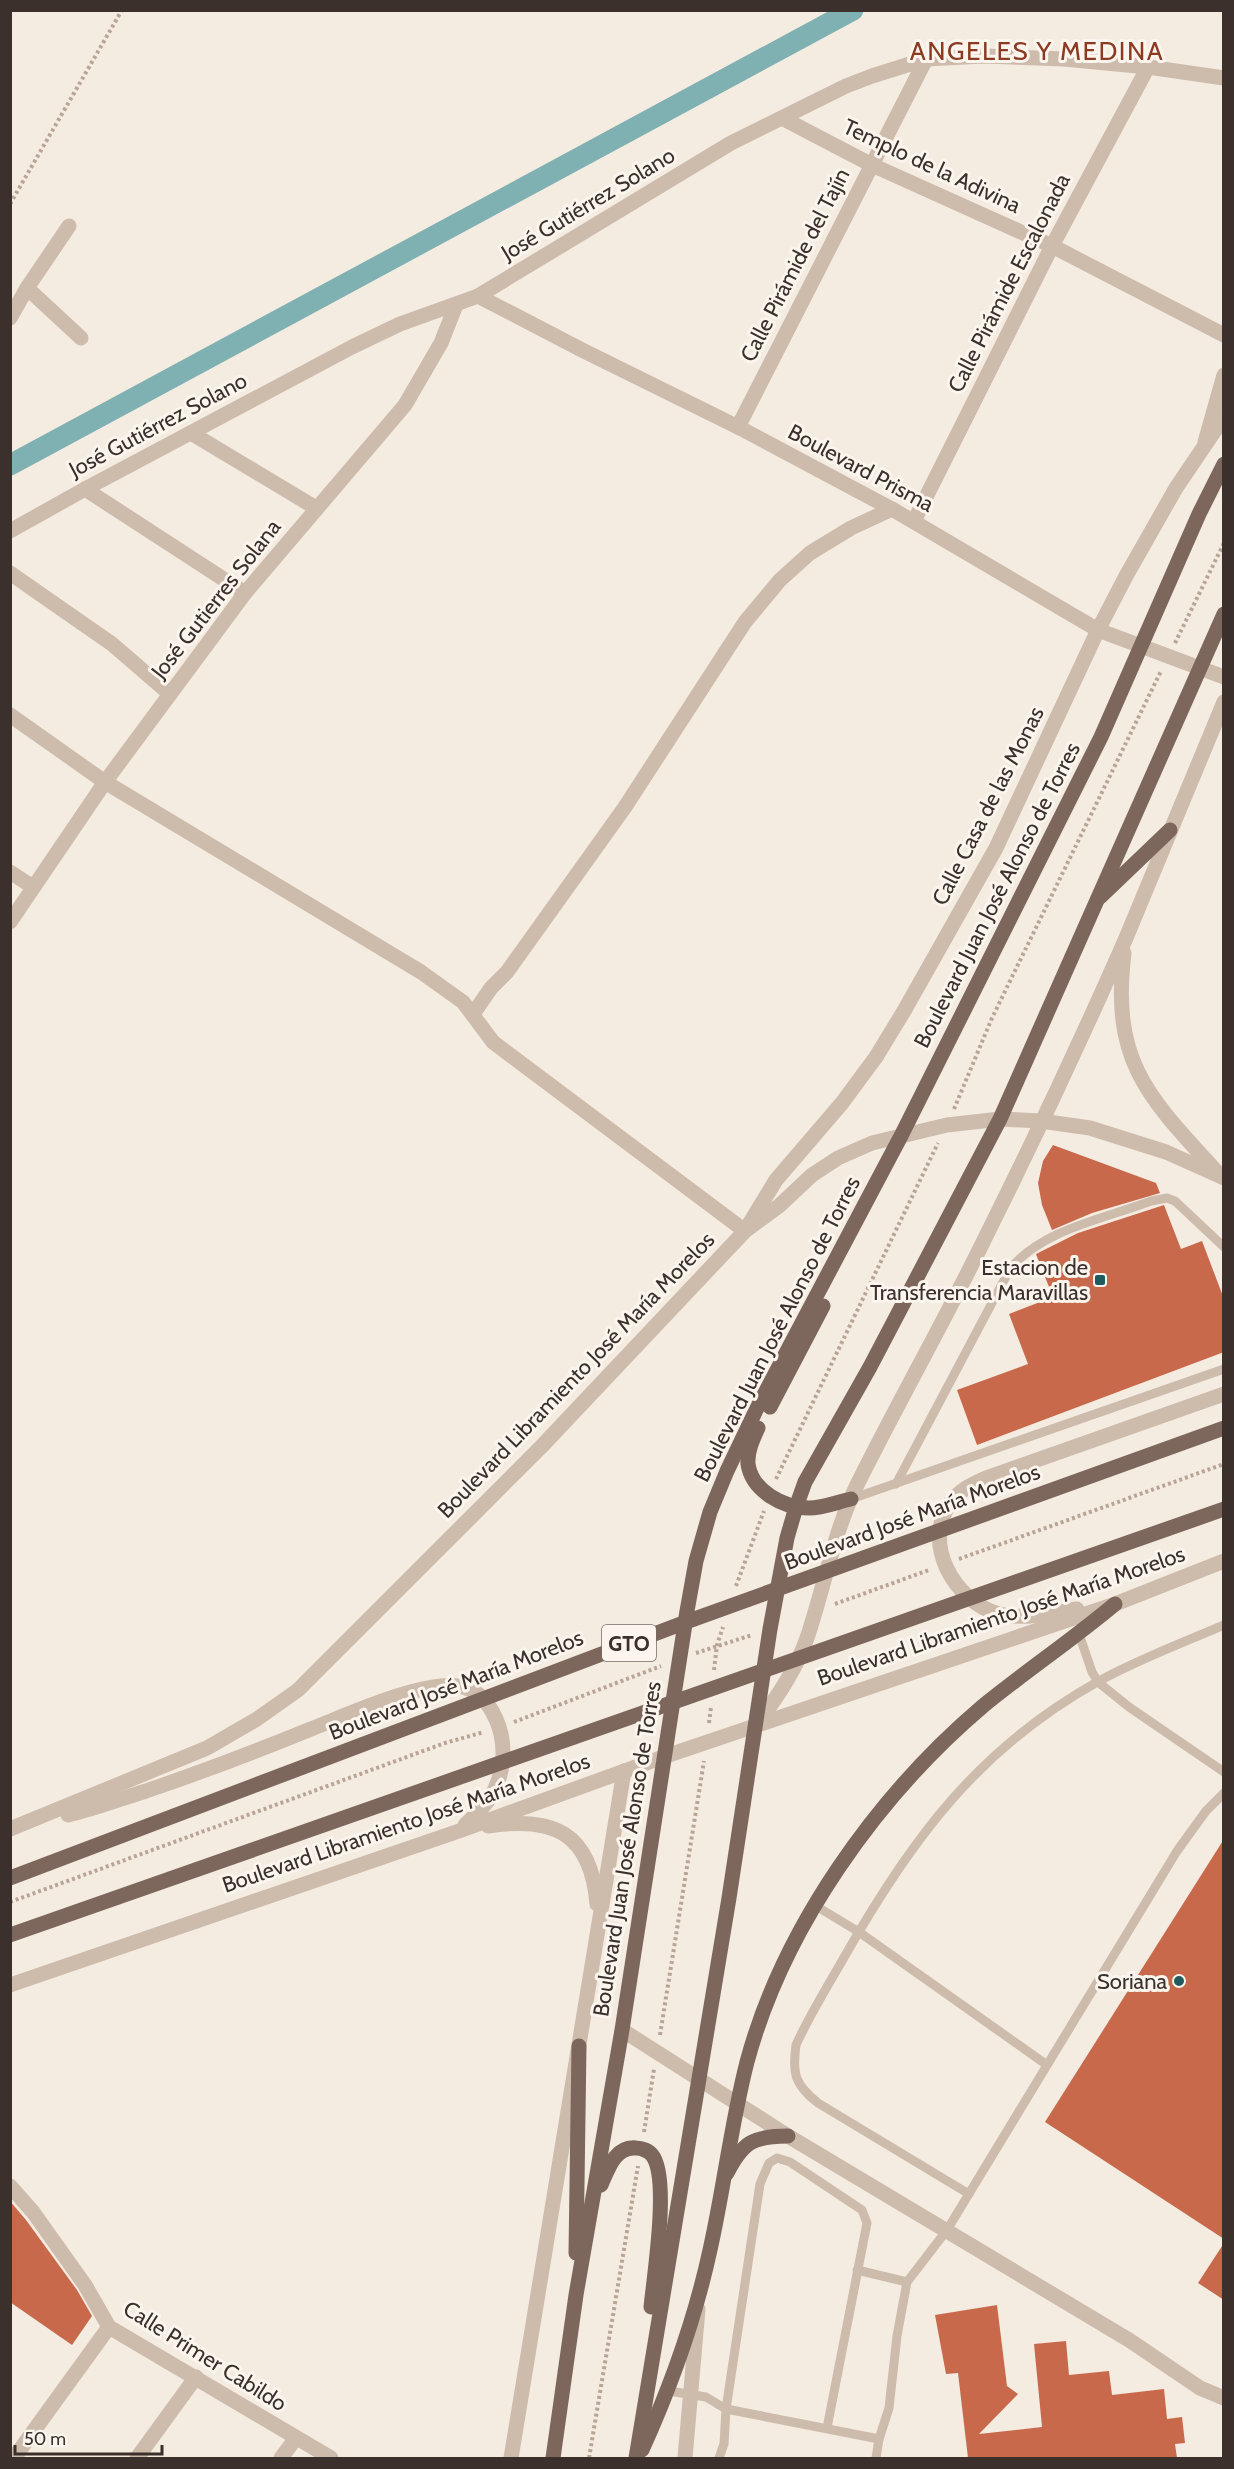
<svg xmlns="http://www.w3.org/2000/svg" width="1234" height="2469" font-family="Cabin,sans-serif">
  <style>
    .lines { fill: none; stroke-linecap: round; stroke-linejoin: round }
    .canal { stroke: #7fb0b2; stroke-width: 21 }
    .building { fill: #c8694b }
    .path { stroke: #b9a596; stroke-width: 4; stroke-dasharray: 3 3; stroke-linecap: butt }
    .service { stroke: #cdbbac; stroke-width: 9 }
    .minor { stroke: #cdbbac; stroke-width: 15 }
    .tertiary { stroke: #cdbbac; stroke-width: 15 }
    .primary { stroke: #7d675c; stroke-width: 15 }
    .poi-dot { fill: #1f5a5e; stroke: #fbf5ee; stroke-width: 2 }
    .labels { text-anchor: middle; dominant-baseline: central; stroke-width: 6; stroke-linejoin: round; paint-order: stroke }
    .shield { fill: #fbf5ee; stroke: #756b66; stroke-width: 1.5 }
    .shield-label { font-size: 21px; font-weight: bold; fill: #3b302b }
    .street-label { font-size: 22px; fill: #3b302b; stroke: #fbf5ee }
    .poi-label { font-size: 22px; fill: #3b302b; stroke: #fbf5ee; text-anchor: end }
    .quarter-label { font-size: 26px; letter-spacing: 1.5px; fill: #8c3b22; stroke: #fbf5ee }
  </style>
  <rect width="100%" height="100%" fill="#f4ebe1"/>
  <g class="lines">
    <!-- canal -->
    <polyline class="canal" points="10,465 853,10"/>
  </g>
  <!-- building -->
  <g class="building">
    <polygon points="1053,1145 1156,1183 1160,1193 1092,1213 1052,1230 1042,1205 1038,1183 1043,1161"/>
    <polygon points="1164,1205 1181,1249 1202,1241 1224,1299 1224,1352 977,1445 957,1390 1028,1364 1009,1314 1053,1297 1036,1254 1078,1233"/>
    <polygon points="1224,1839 1224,2239 1045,2122"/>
    <polygon points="10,2201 26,2220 77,2290 92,2316 72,2345 10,2302"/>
    <polygon points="1224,2243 1224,2300 1198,2283"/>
    <polygon points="997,2305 1007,2386 1018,2394 979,2434 1042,2427 1034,2344 1066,2341 1069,2375 1109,2371 1112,2395 1164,2389 1167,2419 1182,2417 1185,2443 1175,2444 1177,2458 968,2458 958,2373 946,2374 935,2315"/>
  </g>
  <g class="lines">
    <!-- path -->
    <g class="path">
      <polyline points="10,204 122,10"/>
      <polyline points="1175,643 1224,543"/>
      <polyline points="954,1109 992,1018 1161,671"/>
      <polyline points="776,1479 938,1143"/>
      <polyline points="959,1559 1224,1464"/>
      <polyline points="736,1586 764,1511"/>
      <polyline points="835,1604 929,1570"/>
      <polyline points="696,1653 752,1635"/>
      <polyline points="714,1670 717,1645 723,1627"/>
      <polyline points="514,1722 661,1666"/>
      <polyline points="709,1723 711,1707"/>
      <polyline points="10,1902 445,1743 484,1732"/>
      <polyline points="660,2035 704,1761"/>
      <polyline points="644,2132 654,2069"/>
      <polyline points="589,2458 638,2166"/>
    </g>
    <!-- service -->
    <g class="service">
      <path d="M896,1484L1010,1269C1043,1229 1104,1219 1151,1201L1167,1198L1175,1201L1224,1247"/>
      <polyline points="851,1499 1224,1369"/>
      <polyline points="1079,1634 1092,1672 1098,1682 1129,1707 1224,1772"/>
      <polyline points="816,1906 859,1932 1047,2065"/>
      <path d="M969,2194L818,2103C795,2085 792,2074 796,2045C810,2014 829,1984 846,1954C912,1838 980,1747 1099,1681C1139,1659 1182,1643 1224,1625"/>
      <polyline points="857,2270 907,2282"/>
      <polyline points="669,2391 706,2397 726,2409 879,2439 889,2408 897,2336 907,2282 947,2230 1177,1851 1206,1811 1224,1793"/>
      <polyline points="719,2458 724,2444 726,2409 760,2184 769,2163 777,2158 790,2162 862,2210 867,2223 827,2428"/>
      <polyline points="876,2458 879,2439"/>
    </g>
    <!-- minor -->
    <g class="minor">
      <polyline points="782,118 872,165 1052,246 1224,335"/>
      <polyline points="27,288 81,338"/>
      <polyline points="478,296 584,351 738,427 892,509 1098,630 1224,677"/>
      <polyline points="10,318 27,288 69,226"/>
      <polyline points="738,427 926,59"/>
      <polyline points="191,433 316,508"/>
      <polyline points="1205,442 1224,375"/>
      <polyline points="85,489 245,593"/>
      <polyline points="914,521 1052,246 1148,67"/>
      <polyline points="10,531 85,489 352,347 400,324 478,296 731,143 846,86 872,76 926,59 984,56 1064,59 1148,67 1224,78"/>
      <polyline points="10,573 112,644 170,694"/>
      <polyline points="10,715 105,782 421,972 463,1002 493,1042 745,1231"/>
      <polyline points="10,872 33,887"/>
      <polyline points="10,922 105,782 245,593 405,405 441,343 456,305"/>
      <polyline points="473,1014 491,988 507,972 625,807 745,622 780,580 810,553 851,528 892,509"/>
      <polyline points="622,2030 788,2136 1129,2340 1200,2388 1224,2398"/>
      <polyline points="10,2186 33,2212 85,2285 109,2327 331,2458"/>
      <polyline points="14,2458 109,2327"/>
      <polyline points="137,2458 196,2377"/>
      <polyline points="281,2458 296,2438"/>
    </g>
    <!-- tertiary -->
    <g class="tertiary">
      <path d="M1124,953C1111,1061 1147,1096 1216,1171"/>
      <polyline points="748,1226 776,1180 842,1103 876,1057 904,1011 996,848 1098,630 1126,576 1176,488 1224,417"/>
      <path d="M1077,1609C1053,1613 1024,1620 999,1614C954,1602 920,1541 952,1501C961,1489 973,1484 986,1478L1224,1394"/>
      <path d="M756,1725C777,1698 796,1670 807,1638C824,1588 833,1535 856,1487C899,1400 947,1317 989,1230C1037,1134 1083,1036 1126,938C1159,860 1191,781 1224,702"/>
      <path d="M68,1815C94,1809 120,1799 146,1791C202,1772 257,1751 311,1729C347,1715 421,1681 458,1686C489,1690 504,1728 503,1756C501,1788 488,1804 465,1825"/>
      <path d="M488,1826C554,1816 591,1833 597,1904"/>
      <polyline points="10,1829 207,1748 257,1719 298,1690 541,1447 745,1231 779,1206 812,1175 838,1158 872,1143 947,1125 1000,1119 1041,1121 1090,1128 1166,1152 1224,1178"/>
      <polyline points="10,1985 459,1831 666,1756 1115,1604 1224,1561"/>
      <polyline points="511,2458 624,1771"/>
      <polyline points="685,2458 698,2309"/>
    </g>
    <!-- primary -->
    <g class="primary">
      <polyline points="1100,897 1170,830"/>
      <polyline points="770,1407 823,1306"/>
      <path d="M758,1428C753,1439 747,1451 748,1464C752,1491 783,1508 809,1508C823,1508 837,1502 851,1499"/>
      <polyline points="10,1878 686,1622 1224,1428"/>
      <polyline points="10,1935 1224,1509"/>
      <path d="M727,2173C743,2142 753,2136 788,2136"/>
      <path d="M601,2185C608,2169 615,2146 636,2148C642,2148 649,2151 652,2155C670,2177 654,2276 651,2307"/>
      <polyline points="576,2253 579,2046"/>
      <path d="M642,2450C671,2386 695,2319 710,2250C724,2188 731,2124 747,2062C783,1928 877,1796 983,1706C1026,1671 1072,1640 1115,1604"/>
      <polyline points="553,2458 576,2295 622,2030 687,1611 696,1561 710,1512 727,1471 758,1406 901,1136 1101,737 1199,514 1224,464"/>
      <polyline points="636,2458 729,1898 770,1629 787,1538 796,1507 805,1482 870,1367 1000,1119 1224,614"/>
    </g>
  </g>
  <!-- markers -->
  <g class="poi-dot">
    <rect x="1094" y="1274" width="12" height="12" rx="3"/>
    <circle cx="1179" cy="1981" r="6"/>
  </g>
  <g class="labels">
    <!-- shield labels -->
    <rect class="shield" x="602" y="1625" width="54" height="36" rx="4.5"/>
    <g class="shield-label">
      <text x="629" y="1643">GTO</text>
    </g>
    <!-- street labels -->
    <g class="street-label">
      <text transform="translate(932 166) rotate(25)">Templo de la Adivina</text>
      <text transform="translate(588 204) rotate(-31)">José Gutiérrez Solano</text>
      <text transform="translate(795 265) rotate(-63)">Calle Pirámide del Tajín</text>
      <text transform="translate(1009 283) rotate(-63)">Calle Pirámide Escalonada</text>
      <text transform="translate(158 425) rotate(-28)">José Gutiérrez Solano</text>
      <text transform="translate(861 468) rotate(28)">Boulevard Prisma</text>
      <text transform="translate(216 599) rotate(-52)">José Gutierres Solana</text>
      <text transform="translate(988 806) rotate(-63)">Calle Casa de las Monas</text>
      <text transform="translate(997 895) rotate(-63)">Boulevard Juan José Alonso de Torres</text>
      <text transform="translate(777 1329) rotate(-63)">Boulevard Juan José Alonso de Torres</text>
      <text transform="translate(576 1375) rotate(-46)">Boulevard Libramiento José María Morelos</text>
      <text transform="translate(912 1517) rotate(-20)">Boulevard José María Morelos</text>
      <text transform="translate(1001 1616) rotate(-19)">Boulevard Libramiento José María Morelos</text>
      <text transform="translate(456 1685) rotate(-21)">Boulevard José María Morelos</text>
      <text transform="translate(406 1823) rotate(-19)">Boulevard Libramiento José María Morelos</text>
      <text transform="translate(627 1849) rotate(-81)">Boulevard Juan José Alonso de Torres</text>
      <text transform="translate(205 2356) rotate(32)">Calle Primer Cabildo</text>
    </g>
    <!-- poi labels -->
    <g class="poi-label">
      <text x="1088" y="1267">Estacion de<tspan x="1088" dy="25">Transferencia Maravillas</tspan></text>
      <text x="1167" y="1981">Soriana</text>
    </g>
    <!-- quarter labels -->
    <g class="quarter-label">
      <text x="1037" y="51">ANGELES Y MEDINA</text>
    </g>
  </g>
  <!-- border -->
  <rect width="1234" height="2469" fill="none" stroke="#3b302b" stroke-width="24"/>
  <!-- scale -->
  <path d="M15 2445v9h147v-9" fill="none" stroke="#3b302b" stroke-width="3"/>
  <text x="24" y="2445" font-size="18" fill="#3b302b" stroke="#fbf5ee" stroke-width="4.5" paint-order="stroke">50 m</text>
</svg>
